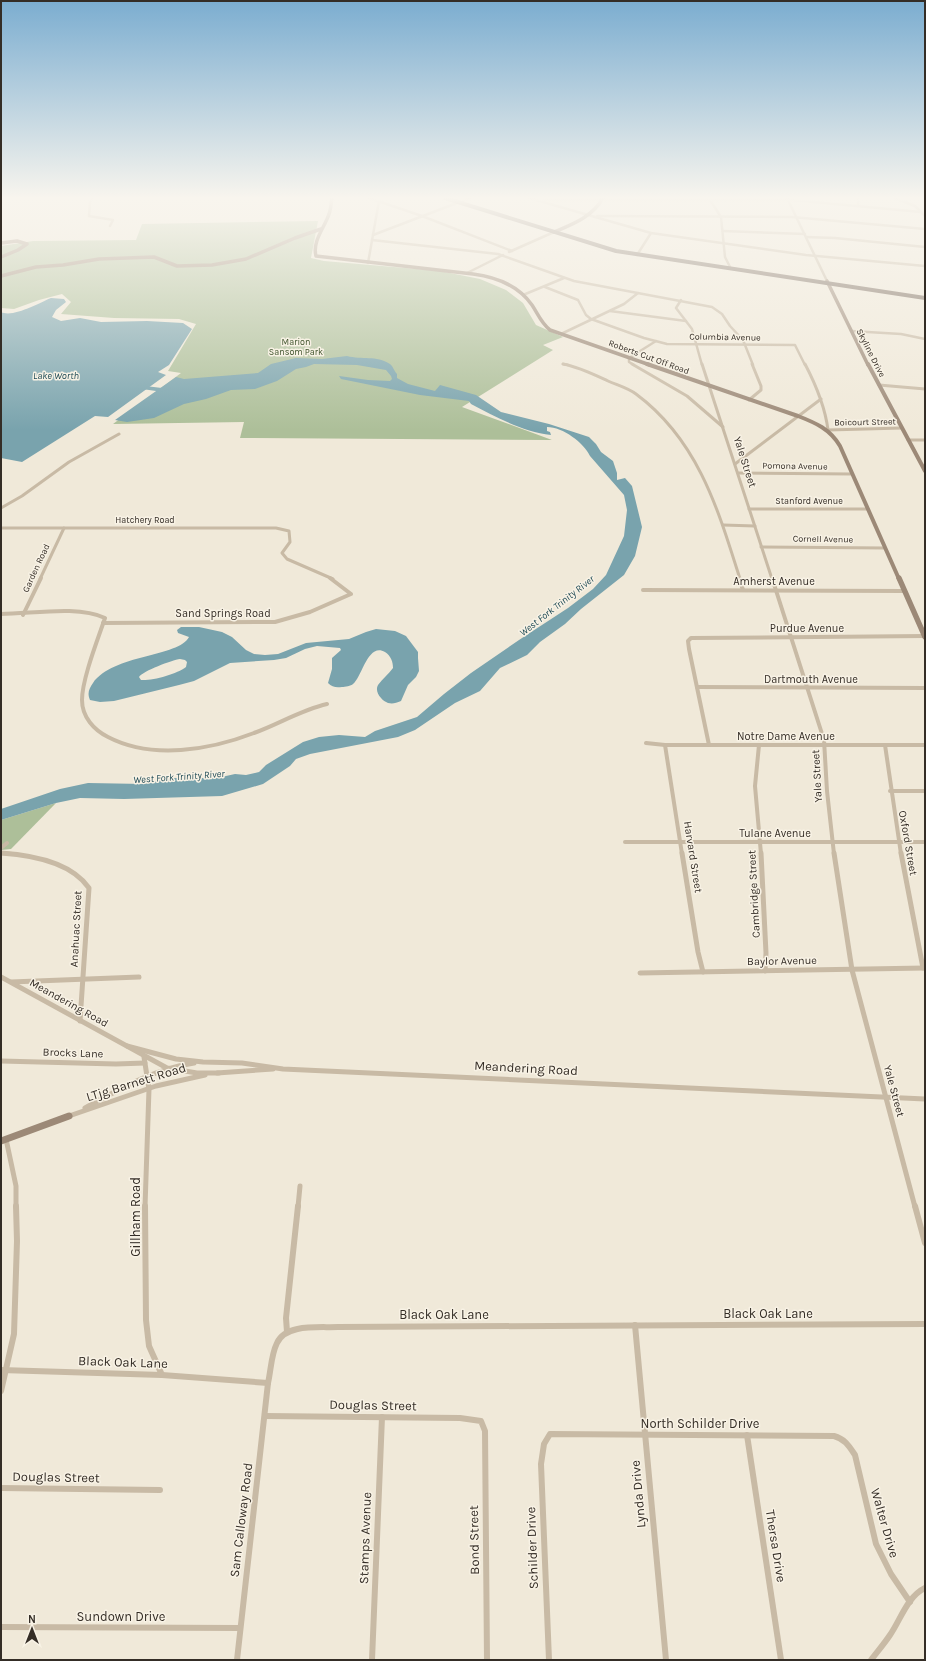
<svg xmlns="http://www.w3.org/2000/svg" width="926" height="1661" font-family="Karla,sans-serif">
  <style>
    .green { fill: #adbf99 }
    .water { fill: #79a3ad; fill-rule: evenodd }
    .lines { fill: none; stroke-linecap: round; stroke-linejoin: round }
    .river { fill: #79a3ad; fill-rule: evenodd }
    .street-far4 { stroke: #c8baa5; stroke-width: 2.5 }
    .street-far3 { stroke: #c8baa5; stroke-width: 3 }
    .street-far2 { stroke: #c8baa5; stroke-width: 4 }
    .street-far1 { stroke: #c8baa5; stroke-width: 5 }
    .street { stroke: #c8baa5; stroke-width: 6 }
    .secondary-far3 { stroke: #9c8977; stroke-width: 3.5 }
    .secondary-far2 { stroke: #9c8977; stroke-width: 4 }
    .secondary-far1 { stroke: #9c8977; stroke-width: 5.5 }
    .secondary { stroke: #9c8977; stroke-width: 7 }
    .primary { stroke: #766658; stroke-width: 4 }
    .labels { text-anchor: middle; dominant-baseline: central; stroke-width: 3; stroke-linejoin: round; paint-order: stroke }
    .far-street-label { font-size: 9px; fill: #342d26; stroke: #f8f2e5 }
    .far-park-label { font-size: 9px; fill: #3e522b; stroke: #f8f2e5 }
    .far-water-label { font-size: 10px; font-style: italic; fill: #1d4954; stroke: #f8f2e5 }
    .street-label { font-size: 11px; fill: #342d26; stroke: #f8f2e5 }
    .near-street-label { font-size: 13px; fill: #342d26; stroke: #f8f2e5 }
  </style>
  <rect width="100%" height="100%" fill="#f0e9d9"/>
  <!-- green -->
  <g class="green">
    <polygon points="318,221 311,258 324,261 440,271 480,279 506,290 523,303 536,325 563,337 543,345 553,350 462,407 552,440 240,438 244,422 113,424 181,373 168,371 196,324 179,319 114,318 61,314 71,302 62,294 39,300 14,309 1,308 1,246 33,241 136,240 142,224"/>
    <polygon points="56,803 11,849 1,850 1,820"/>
  </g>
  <!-- water -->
  <g class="water">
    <path d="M51,298L64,299L66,302L56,310L52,317L61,321L80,318L101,322L147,321L183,323L192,329L169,365L158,372L166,375L108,417L95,416L22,462L1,458V312C13,318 39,303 51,298Z"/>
    <path d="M347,356C362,360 376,355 390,364C393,366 394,371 397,374V378L408,384L435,391L440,385L476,395L501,412L549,424L589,437L596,444L601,452L613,461L617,473V480L625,478L632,486L642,527L635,556L624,575L581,609L565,624L540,642L527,655L500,668L480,691L455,703L415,730L398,737L310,754L296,759L290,766L263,784L222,796L124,799L80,798L56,803L1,820V809L60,789L88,783L144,784L171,778H217L235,774L246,775L259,772L266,765L303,742L319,737L339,735L365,737L375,731L417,717L444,694L471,673L519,640L568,608L593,589L606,575L624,536L627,510L624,495L590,456C584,443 563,427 547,427V431L550,432L551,435C523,432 496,417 471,404L469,401L420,395L341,379L339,376L368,380L390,381L392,379L391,376L386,370L357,365L314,364L306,367L296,369L277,381L255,389L231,390L206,399L184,404L154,418L127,422L115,420L176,377L184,379L258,373L271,364L296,358L322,359Z"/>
    <path d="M181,627H199L222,632L232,637L246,650L254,654L265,655L278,654L306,643L349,639L366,632L376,629L395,631L406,636L418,652V658L419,671L416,677L408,685L401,701C396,703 393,704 388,703C382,701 374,692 378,685C382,679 389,674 393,668C393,662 391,656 385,652C368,642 362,677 353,684C351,686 345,687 342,687C336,688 332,687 328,683L332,669V658L341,650L340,648L317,646L305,649L286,658L274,660L230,663L194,681L179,685L114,701L100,702L90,700C87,693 89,689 93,683C113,654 179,657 189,637L178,633L177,630ZM180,659L185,660L187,662L186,667C177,674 152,681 141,680L139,677C143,671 172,660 180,659Z"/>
  </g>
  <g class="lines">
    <!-- river -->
    <polygon class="river" points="137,385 162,388 169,385 172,387 163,392 135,388 134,387"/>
    <!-- street-far4 -->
    <g class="street-far4">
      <polyline points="93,198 90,202 89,216 113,220 110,226"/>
      <polyline points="369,198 422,216 512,251"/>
      <polyline points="529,198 651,233 806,255 925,266"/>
      <polyline points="787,198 827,281"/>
      <polyline points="858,198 858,206"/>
      <polyline points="894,198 915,206 925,216"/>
      <polyline points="544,200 792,200 921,212"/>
      <polyline points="710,200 721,217 725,257 731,269"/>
      <polyline points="597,216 792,217 925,229"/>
      <polyline points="723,231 805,234"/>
      <polyline points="373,235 470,198"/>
      <polyline points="806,237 835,238 925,247"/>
      <polyline points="372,240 498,254 574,281 712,307 722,314 730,326 743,340 753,365"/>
      <polyline points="509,252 554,232"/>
      <polyline points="637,255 651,233"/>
      <polyline points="368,263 379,201"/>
      <polyline points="467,273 503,255"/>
      <polyline points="545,287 578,300 586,315 591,319 644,338 667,344 795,345 805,365"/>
      <polyline points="523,295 564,278"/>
      <polyline points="681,300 676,308 692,329 702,365"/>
      <polyline points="610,311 686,321"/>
      <polyline points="851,331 901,334 925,339"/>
      <polyline points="561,334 624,304 638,293"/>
      <polyline points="563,364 568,365"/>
      <polyline points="634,365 629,362 629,358 656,341"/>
    </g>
    <!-- street-far3 -->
    <g class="street-far3">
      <path d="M563,364C579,367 593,374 608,381C617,385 628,388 636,394C698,440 718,509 740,579"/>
      <polyline points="632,364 687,396 723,427"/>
      <polyline points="702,364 772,579"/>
      <path d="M805,364C816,385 825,406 828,430L902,428"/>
      <polyline points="879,385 925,389"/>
      <polyline points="749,400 761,390 761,386 752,364"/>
      <polyline points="908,440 925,440"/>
      <polyline points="735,464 821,399"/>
      <polyline points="738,473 851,474"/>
      <polyline points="1,508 22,496 69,462 119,434"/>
      <polyline points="749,509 868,509"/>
      <polyline points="723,525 755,526"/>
      <polyline points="1,528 276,528 289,531 290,542 282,553 287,559 333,579"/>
      <polyline points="761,547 885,548"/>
      <polyline points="40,579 64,528"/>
    </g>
    <!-- street-far2 -->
    <g class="street-far2">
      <polyline points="739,578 743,590"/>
      <polyline points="772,578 824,740 827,791 834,854"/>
      <polyline points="643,590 904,591"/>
      <path d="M1,614C32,614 77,605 105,618C98,639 82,679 82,700C82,717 94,730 108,737C152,760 210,750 254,733C279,724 301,710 327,704"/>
      <polyline points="23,615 41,578"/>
      <polyline points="103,623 275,622 310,612 351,594 330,578"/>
      <polyline points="697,687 925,688"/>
      <polyline points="646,743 665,745 925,745"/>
      <polyline points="665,745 682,854"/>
      <polyline points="709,745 689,649 688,641 691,638 925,636"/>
      <polyline points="759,745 755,786 761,854"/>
      <polyline points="885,745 901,854"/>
      <polyline points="890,791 925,791"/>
      <polyline points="625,842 925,842"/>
      <polyline points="1,848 7,843"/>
      <polyline points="1,853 12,854"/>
    </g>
    <!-- street-far1 -->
    <g class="street-far1">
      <path d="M1,853C31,855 71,862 89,888L80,1021"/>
      <polyline points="682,853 698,952 703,972"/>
      <polyline points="761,853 766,953 765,971"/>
      <polyline points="834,853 852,970 915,1207"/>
      <polyline points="901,853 923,968"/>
      <polyline points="640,973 925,968"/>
      <polyline points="1,977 167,1068 197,1073 219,1073"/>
      <polyline points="11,982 139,977"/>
      <polyline points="127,1046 176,1059 203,1062 242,1063 283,1069 925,1099"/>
      <polyline points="144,1057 149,1089 145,1207"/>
      <polyline points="1,1061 116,1064 145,1063"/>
      <polyline points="217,1073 273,1069"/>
      <path d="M85,1108C120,1089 154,1069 194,1063"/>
      <polyline points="69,1116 156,1086 205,1075"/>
      <polyline points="6,1139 16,1186 16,1207"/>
      <polyline points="298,1207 300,1186"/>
    </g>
    <!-- street -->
    <g class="street">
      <polyline points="145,1206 146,1320 149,1346 162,1375"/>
      <polyline points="915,1206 925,1243"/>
      <polyline points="635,1325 666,1660"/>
      <polyline points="287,1332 286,1318 298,1206"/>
      <polyline points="1,1370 162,1375 268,1383"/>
      <polyline points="1,1391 14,1334 17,1241 16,1206"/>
      <polyline points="265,1416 460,1418 481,1421 485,1431 487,1660"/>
      <polyline points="747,1435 781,1660"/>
      <polyline points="1,1488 160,1490"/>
      <polyline points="1,1627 240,1628"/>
      <path d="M237,1660L268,1383C271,1370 271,1355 277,1343C286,1323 320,1328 338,1327L925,1324"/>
      <polyline points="372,1660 382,1417"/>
      <path d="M549,1660L541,1464L544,1444L550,1434L834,1436C845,1439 849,1446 855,1455L876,1544L891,1574L910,1602"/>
      <path d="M871,1660C877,1652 884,1644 890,1635C901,1619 907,1597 925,1588"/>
    </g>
    <!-- secondary-far3 -->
    <g class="secondary-far3">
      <path d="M332,198C331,203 331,209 329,214C325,227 312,241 316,256L473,274C496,277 518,285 532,305C538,314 541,323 550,330L650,365"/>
      <path d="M554,232C573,224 592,217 603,198"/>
      <polyline points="1,243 17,241 27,244 18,250 1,257"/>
      <polyline points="1,276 36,267 63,265 99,259 154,257 177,266 212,265 246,259 295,238 321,229"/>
      <polyline points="827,281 868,365"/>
    </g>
    <!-- secondary-far2 -->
    <g class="secondary-far2">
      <path d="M647,364L798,416C816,423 830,429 840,446L899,579"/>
      <polyline points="868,364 925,471"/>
    </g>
    <!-- secondary-far1 -->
    <polyline class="secondary-far1" points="899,578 925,637"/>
    <!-- secondary -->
    <polyline class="secondary" points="1,1141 69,1116"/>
    <!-- primary -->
    <polyline class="primary" points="445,198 616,251 925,298"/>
  </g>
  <!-- sky -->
  <linearGradient id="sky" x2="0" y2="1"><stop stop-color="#7badd0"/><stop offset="0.46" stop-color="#f8f5ee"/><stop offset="1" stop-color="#f8f5ee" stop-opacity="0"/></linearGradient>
  <rect width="926" height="430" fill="url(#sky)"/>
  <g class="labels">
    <!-- far-street labels -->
    <g class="far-street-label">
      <text transform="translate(725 337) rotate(1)">Columbia Avenue</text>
      <text transform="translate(871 353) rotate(63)">Skyline Drive</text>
      <text transform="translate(649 357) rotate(20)">Roberts Cut Off Road</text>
      <text transform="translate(865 422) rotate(-1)">Boicourt Street</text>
      <text transform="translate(795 466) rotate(1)">Pomona Avenue</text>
      <text x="809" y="501">Stanford Avenue</text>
      <text x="145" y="520">Hatchery Road</text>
      <text transform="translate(823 539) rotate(1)">Cornell Avenue</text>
      <text transform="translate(36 568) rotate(-65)">Garden Road</text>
    </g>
    <!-- far-park labels -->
    <g class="far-park-label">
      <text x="296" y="342">Marion<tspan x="296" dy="10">Sansom Park</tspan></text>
    </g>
    <!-- far-water labels -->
    <g class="far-water-label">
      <text x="56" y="376">Lake Worth</text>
      <text transform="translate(557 606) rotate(-38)">West Fork Trinity River</text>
      <text transform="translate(179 777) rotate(-4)">West Fork Trinity River</text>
    </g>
    <!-- street labels -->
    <g class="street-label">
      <text transform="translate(745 462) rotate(72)">Yale Street</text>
      <text x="774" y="581">Amherst Avenue</text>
      <text x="223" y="613">Sand Springs Road</text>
      <text x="807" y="628">Purdue Avenue</text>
      <text x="811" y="679">Dartmouth Avenue</text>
      <text x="786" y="736">Notre Dame Avenue</text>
      <text transform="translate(817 776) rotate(-93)">Yale Street</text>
      <text x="775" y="833">Tulane Avenue</text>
      <text transform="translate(908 843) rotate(80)">Oxford Street</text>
      <text transform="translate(693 857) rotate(81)">Harvard Street</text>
      <text transform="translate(754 894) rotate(-93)">Cambridge Street</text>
      <text transform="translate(76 929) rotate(-87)">Anahuac Street</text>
      <text transform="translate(782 961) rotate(-1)">Baylor Avenue</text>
      <text transform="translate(69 1003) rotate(29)">Meandering Road</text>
      <text transform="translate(73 1053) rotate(2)">Brocks Lane</text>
      <text transform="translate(894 1091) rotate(75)">Yale Street</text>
    </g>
    <!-- near-street labels -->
    <g class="near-street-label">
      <text transform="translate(526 1068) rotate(3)">Meandering Road</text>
      <text transform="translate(136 1082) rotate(-17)">LTjg Barnett Road</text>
      <text transform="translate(135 1217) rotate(-90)">Gillham Road</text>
      <text x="768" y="1313">Black Oak Lane</text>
      <text x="444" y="1314">Black Oak Lane</text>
      <text transform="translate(123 1362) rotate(2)">Black Oak Lane</text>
      <text transform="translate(373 1405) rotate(1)">Douglas Street</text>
      <text x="700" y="1423">North Schilder Drive</text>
      <text transform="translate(56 1477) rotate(1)">Douglas Street</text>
      <text transform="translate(638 1494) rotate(-95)">Lynda Drive</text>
      <text transform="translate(241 1520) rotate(-83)">Sam Calloway Road</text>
      <text transform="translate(885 1523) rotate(74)">Walter Drive</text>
      <text transform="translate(365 1538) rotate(-88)">Stamps Avenue</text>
      <text transform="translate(474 1540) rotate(-91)">Bond Street</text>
      <text transform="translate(776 1546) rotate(81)">Thersa Drive</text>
      <text transform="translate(532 1548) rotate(-92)">Schilder Drive</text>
      <text x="121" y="1616">Sundown Drive</text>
    </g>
  </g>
  <!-- border -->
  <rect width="926" height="1661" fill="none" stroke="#342d26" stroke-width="4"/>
  <!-- north arrow -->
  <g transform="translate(32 1629)" stroke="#f8f2e5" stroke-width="3" paint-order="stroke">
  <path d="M0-3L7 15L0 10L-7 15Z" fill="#342d26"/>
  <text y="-6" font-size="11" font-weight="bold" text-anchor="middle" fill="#342d26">N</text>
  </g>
</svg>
